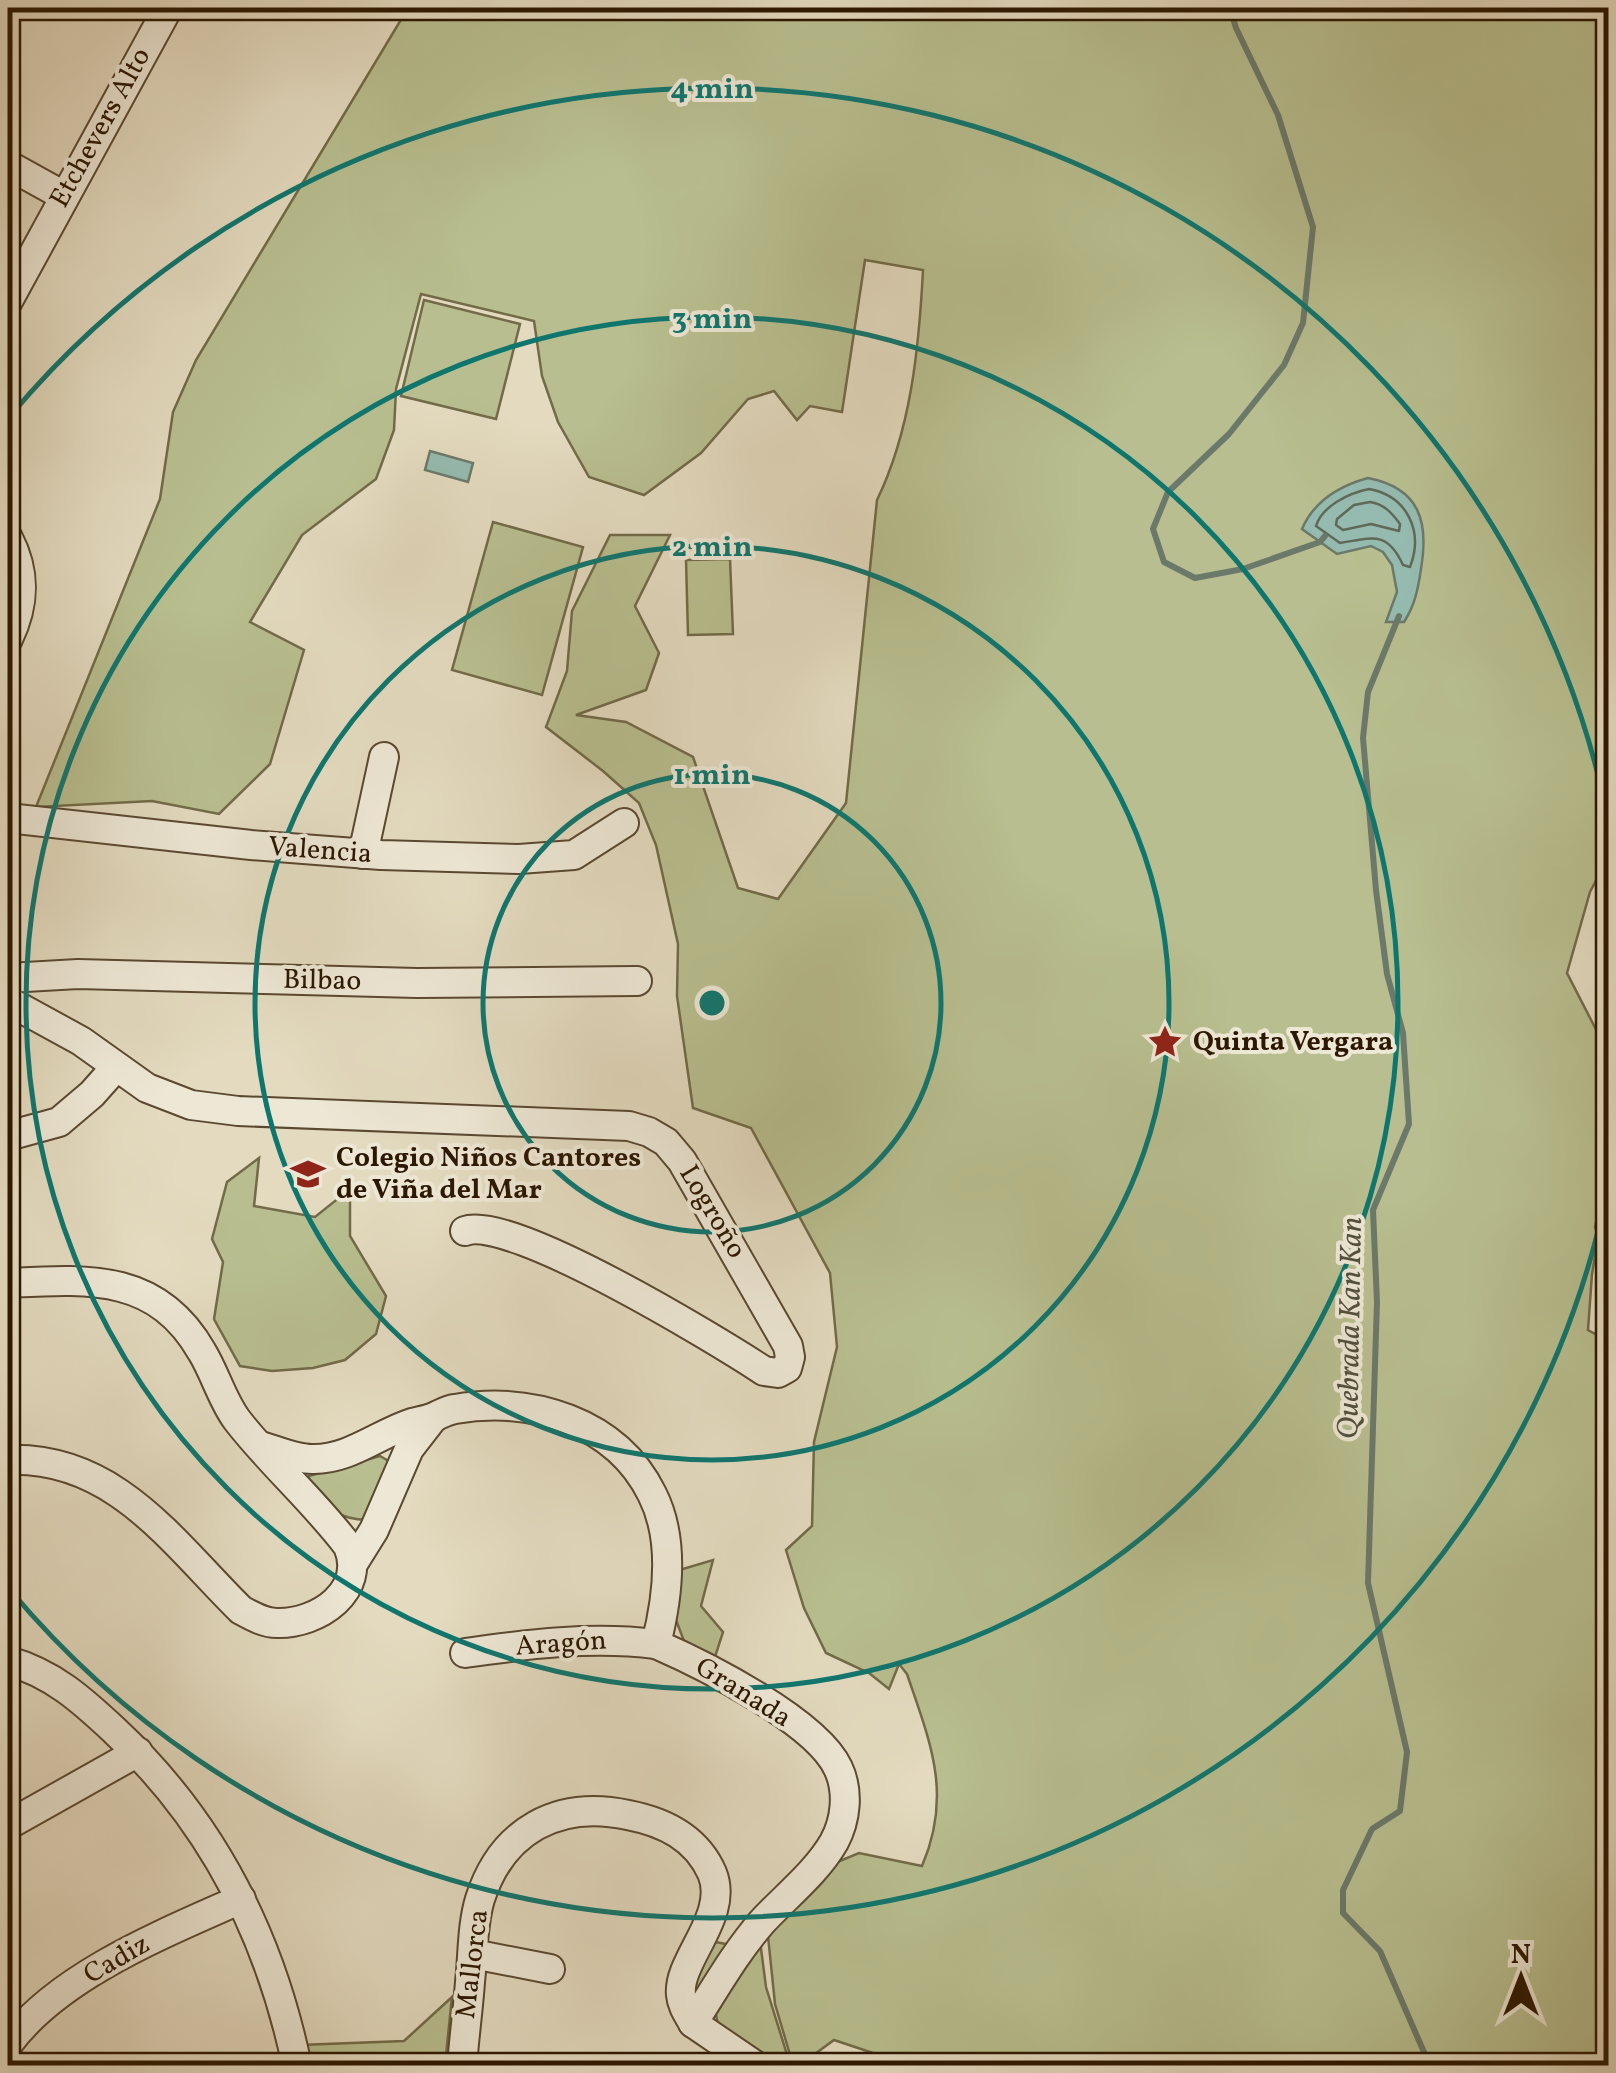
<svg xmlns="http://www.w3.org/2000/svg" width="1616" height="2073" font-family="Vollkorn,serif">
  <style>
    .green { fill: #b8be8f; stroke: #726a48; stroke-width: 2.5 }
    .water { fill: #95bbb0; stroke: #6b796a; stroke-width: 2.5 }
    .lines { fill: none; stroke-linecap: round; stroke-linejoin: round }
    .shore { stroke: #606958; stroke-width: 2.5 }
    .stream { stroke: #6b796a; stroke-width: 6 }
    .minor-casing { stroke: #5a4830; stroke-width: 32 }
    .minor { stroke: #ede7d5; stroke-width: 28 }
    .ring { fill: none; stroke: #0f766e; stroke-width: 5 }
    .labels { text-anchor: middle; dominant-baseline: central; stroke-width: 8; stroke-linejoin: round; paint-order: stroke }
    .street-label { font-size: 28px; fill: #2c1700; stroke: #ede7d5 }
    .poi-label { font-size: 28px; font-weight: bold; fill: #2c1700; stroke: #ede7d5; text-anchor: start }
    .water-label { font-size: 30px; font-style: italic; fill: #51503e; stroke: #ede7d5 }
    .centre { fill: #0f766e; stroke: #ede7d5; stroke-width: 5 }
    .ring-label { font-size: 30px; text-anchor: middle; font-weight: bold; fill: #0f766e; stroke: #ede7d5; stroke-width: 8; stroke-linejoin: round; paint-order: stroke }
  </style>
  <rect width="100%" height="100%" fill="#e3dabf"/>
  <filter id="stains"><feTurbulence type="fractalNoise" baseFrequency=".002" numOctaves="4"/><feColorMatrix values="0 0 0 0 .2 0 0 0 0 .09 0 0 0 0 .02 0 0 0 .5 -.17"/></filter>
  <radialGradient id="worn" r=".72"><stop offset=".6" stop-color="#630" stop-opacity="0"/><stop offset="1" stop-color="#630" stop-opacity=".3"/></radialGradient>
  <!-- green -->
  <g class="green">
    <path d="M408,8H1608V858L1590,892L1567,973L1608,1053V1167L1595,1227L1598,1238L1592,1274L1588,1330L1608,1341V2065L899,2066L897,2061L834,2040L800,2065H793L775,2004L768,1936L813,1872L859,1853L922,1866C953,1794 930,1742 907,1674L899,1664L889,1689L869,1673L826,1653L804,1608L786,1550L812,1526L814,1442L837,1347L830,1273L751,1128L693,1108L677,996L678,944L656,845L639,803L603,771L546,727L567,671L572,611L610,535H670L635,606L659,653L646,690L576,715L626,722L693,757L738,888L778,899L846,803L877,500C911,430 919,348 923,270L865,260L842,412L810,406L797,420L774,391L748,399L701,453L644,495L589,477L558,422L542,376L534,321L421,294L396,389L394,430L376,479L302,535L250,622L304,650L270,764L219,814L152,801L36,807L160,499L173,412L196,360Z"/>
    <polygon points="424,300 520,324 496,419 401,396"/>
    <polygon points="493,522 583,547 542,695 452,670"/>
    <polygon points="730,559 733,634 688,635 686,560"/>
    <polygon points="259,1158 254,1206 315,1217 350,1189 350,1236 386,1296 376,1334 345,1360 313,1368 272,1371 240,1366 214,1319 223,1262 212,1239 227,1182"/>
    <path d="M380,1456L392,1463L368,1520C337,1519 325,1508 305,1486L309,1476Z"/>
    <polygon points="713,1560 701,1606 723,1632 715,1657 684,1641 673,1612 676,1571"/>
    <polygon points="759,1933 766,1987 789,2061 785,2065 778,2065 719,2030 715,2010"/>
    <polygon points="710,1941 731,1945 698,1997 689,1998"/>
    <polygon points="452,1997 445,2065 304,2065 300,2045 404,2041"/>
  </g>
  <!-- water -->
  <g class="water">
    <polygon points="430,451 473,463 468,482 425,470"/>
    <path d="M1368,478C1420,488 1429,522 1421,569C1418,589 1415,605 1404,622H1386L1397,592L1392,565L1383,552L1371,546L1337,554L1302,529C1314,501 1339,486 1368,478Z"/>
  </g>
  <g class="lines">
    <!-- shore -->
    <g class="shore">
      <path d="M1369,489C1407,496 1424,531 1410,567L1403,565C1387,530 1372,538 1340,543L1316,526C1322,506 1349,493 1369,489Z"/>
      <path d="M1370,502C1384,504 1392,513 1400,524L1399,531L1371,524L1343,530L1336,525L1337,519L1354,505Z"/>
    </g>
    <!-- stream -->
    <g class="stream">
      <polyline points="1230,8 1236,28 1278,115 1313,227 1303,323 1284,365 1229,434 1168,492 1153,529 1164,562 1195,578 1243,569 1320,542 1325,536"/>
      <polyline points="1399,616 1368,692 1363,738 1376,890 1387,974 1403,1033 1409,1124 1373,1210 1377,1302 1368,1583 1407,1752 1400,1811 1372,1829 1343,1890 1343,1913 1380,1951 1430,2066"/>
    </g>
    <!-- minor casing -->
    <g class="minor-casing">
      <g id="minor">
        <polyline points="8,165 64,196"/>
        <polyline points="8,301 168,8"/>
        <path d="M8,538C26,572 25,604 8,639"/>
        <polyline points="8,818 251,845 381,855 519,859 574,855 624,823"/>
        <polyline points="363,854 384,757"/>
        <polyline points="8,978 78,974 417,983 637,981"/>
        <path d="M8,1001L81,1041L147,1088L191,1105L238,1111L629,1126L649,1132L666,1142L682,1161L788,1346L790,1357L787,1368L778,1373L764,1371C718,1341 511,1214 465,1231"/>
        <polyline points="8,1136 59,1122 92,1094 116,1067"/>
        <path d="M8,1283C88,1279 157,1273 202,1352C215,1373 222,1400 237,1420C271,1464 314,1501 348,1546C367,1591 318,1624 277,1623C264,1623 252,1616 241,1610C173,1543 115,1456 8,1460"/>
        <path d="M260,1446C276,1450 295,1459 312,1459C349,1460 378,1434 412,1423C419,1421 427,1420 434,1417C441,1414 447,1410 455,1409C531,1396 616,1421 652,1494C675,1539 668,1597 656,1644C704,1665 816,1721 838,1768C849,1791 846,1820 834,1842C816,1873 786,1896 762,1922C735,1953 715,1989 693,2023L756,2066"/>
        <polyline points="354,1562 374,1530 409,1449 433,1418"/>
        <path d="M465,1653C528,1644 592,1636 656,1644"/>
        <path d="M8,1661C52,1673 82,1700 114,1730C212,1821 270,1936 297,2066"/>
        <polyline points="8,1825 138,1752"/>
        <polyline points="473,1954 550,1969"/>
        <path d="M8,2044C59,1975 165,1933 241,1899"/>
        <path d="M462,2066C464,2038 468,2010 470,1982C473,1955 472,1925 480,1899C502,1830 558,1800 628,1815C664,1822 696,1837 712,1873C730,1916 677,1960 681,1995C682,2006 688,2014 693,2023"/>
      </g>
    </g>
    <!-- minor -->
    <use href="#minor" class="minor"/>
  </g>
  <!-- distance rings -->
  <g class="ring">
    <circle cx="712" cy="1003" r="229"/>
    <circle cx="712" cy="1003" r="457"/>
    <circle cx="712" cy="1003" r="686"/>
    <path d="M1607 1193A915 915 0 0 1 11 1591M11 415A915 915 0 0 1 1607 813"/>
  </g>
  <!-- icons -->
  <defs>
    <g id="sight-bare" transform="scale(2.7)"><path d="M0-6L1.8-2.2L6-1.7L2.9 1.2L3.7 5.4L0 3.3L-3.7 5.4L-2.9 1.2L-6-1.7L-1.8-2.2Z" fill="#8f2418" stroke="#ede7d5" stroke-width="2.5" paint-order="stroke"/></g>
    <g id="school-bare" transform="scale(2.7)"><path d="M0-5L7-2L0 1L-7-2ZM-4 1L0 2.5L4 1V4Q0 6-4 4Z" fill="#8f2418" stroke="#ede7d5" stroke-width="2.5" paint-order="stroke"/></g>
  </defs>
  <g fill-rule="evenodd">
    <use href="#sight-bare" x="1165" y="1042"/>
    <use href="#school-bare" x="308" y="1174"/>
  </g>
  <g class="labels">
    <!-- street labels -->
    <g class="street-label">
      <text transform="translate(101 128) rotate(-61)">Etchevers Alto</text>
      <text transform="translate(320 851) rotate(4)">Valencia</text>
      <text transform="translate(322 981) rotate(1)">Bilbao</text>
      <text transform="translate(712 1212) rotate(59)">Logroño</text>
      <text transform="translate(561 1644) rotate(-4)">Aragón</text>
      <text transform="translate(743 1693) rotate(32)">Granada</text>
      <text transform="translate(117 1960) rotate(-30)">Cadiz</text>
      <text transform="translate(473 1964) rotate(-83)">Mallorca</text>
    </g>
    <!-- poi labels -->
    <g class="poi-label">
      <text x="1193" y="1042">Quinta Vergara</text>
      <text x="336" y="1158">Colegio Niños Cantores<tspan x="336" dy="32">de Viña del Mar</tspan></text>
    </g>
    <!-- water labels -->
    <g class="water-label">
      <text transform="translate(1351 1328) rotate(-89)">Quebrada Kan Kan</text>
    </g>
  </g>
  <circle cx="712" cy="1003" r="15" class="centre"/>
  <g class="ring-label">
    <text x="712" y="98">4 min</text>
    <text x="712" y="328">3 min</text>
    <text x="712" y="556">2 min</text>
    <text x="712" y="784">1 min</text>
  </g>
  <!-- margin -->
  <rect width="1616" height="2073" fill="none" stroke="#e3dabf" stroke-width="40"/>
  <rect x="10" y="10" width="1596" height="2053" fill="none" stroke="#2c1700" stroke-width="5"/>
  <rect x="20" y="20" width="1576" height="2033" fill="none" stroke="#2c1700" stroke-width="2.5"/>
  <!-- north arrow -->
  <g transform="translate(1521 1978)" stroke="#ede7d5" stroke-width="8" paint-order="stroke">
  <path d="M0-8L18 38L0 25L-18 38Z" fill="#2c1700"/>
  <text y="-15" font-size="28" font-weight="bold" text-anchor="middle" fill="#2c1700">N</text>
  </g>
  <rect width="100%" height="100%" filter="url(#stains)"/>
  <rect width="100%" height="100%" fill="url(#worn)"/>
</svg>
